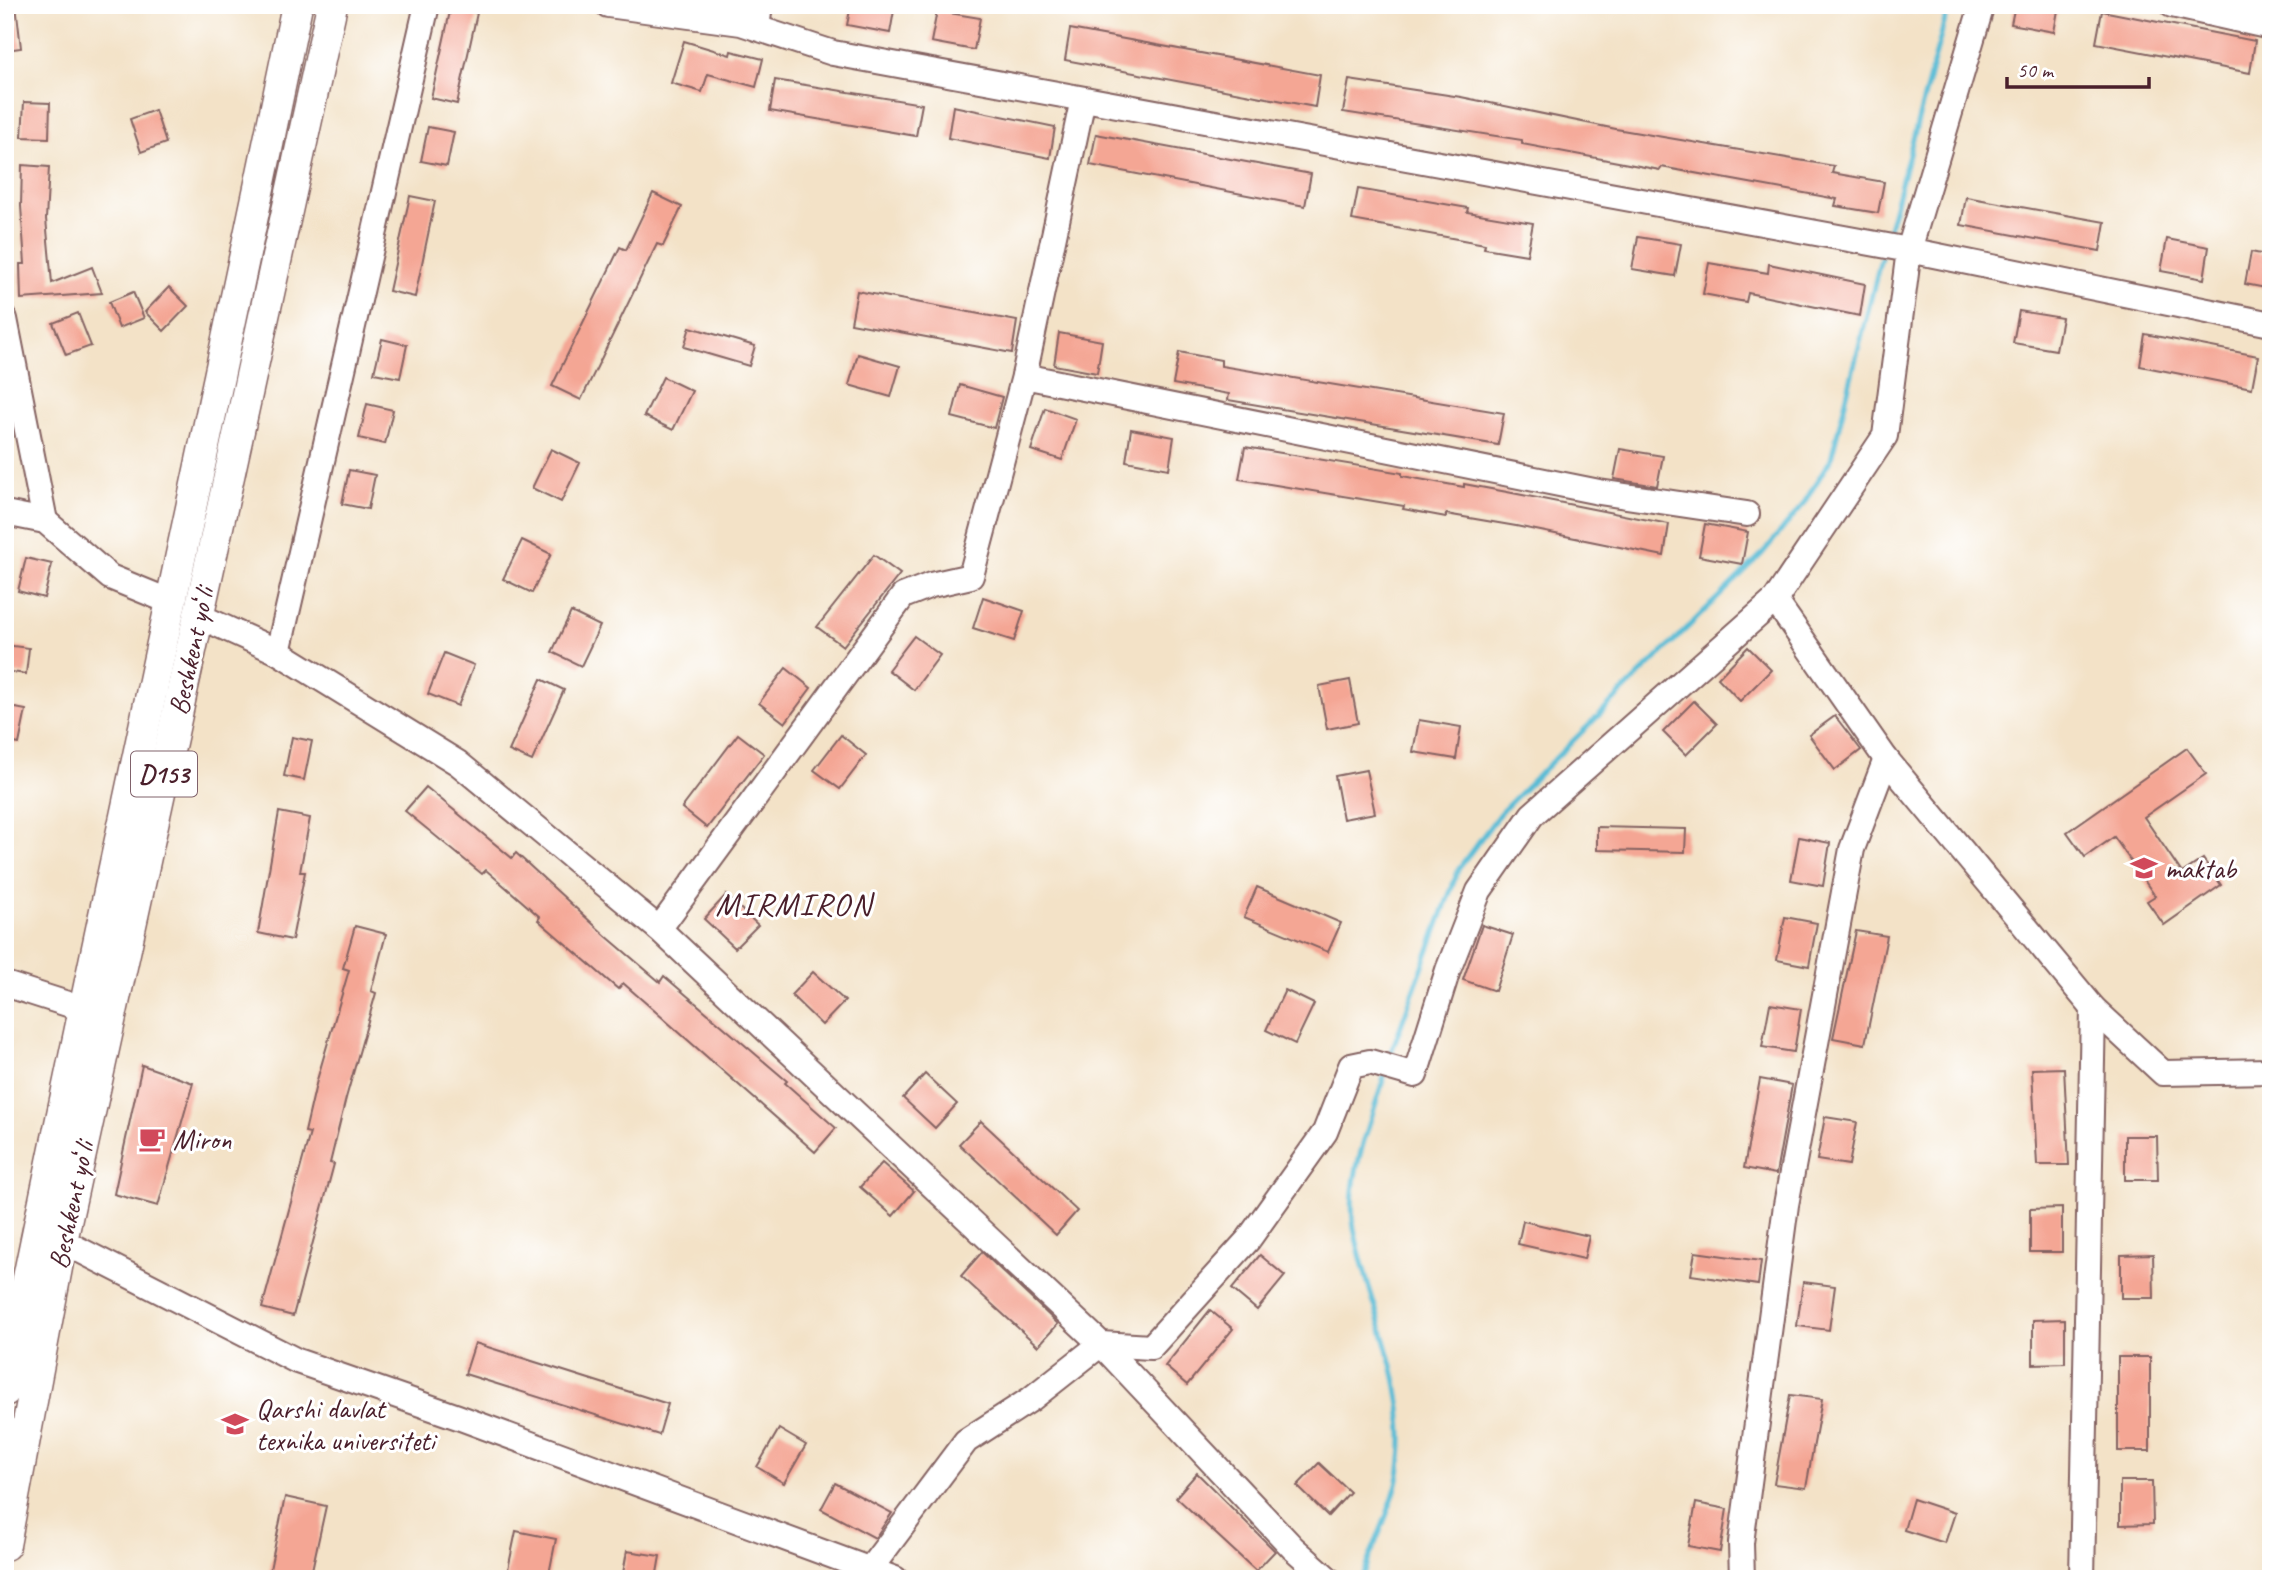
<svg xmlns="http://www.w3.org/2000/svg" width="2276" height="1584" font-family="Caveat,sans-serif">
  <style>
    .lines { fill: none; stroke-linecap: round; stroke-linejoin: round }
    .stream { stroke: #56bbd5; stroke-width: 5 }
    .building { fill: #f4a694 }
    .minor-casing { stroke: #856362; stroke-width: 28 }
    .major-casing { stroke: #856362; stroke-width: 33 }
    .minor { stroke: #fff; stroke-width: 24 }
    .major { stroke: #fff; stroke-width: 30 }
    .labels { text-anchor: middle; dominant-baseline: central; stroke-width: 6; stroke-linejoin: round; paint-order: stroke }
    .shield { fill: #fff; stroke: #80626b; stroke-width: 2 }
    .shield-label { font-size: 26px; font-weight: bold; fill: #4a1f2b }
    .street-label { font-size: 28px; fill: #4a1f2b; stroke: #fff }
    .poi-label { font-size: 28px; fill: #4a1f2b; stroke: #fff; text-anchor: start }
    .quarter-label { font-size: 32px; letter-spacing: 2px; fill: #4a1f2b; stroke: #fff }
  </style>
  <rect width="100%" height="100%" fill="#fff"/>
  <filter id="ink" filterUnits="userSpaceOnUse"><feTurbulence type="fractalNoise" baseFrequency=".0143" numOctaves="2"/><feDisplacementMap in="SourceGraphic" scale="14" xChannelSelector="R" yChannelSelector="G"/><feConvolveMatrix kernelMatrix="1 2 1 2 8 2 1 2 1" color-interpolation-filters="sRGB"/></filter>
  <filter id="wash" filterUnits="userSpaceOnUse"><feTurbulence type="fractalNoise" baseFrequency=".00686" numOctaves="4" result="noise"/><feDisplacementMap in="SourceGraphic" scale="28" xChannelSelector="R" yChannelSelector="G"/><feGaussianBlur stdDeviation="1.57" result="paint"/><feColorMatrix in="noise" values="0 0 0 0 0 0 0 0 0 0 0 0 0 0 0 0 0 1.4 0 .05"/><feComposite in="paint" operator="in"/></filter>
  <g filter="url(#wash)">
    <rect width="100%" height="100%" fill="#f3e2c7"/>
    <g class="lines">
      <!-- stream -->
      <g class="stream">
        <polyline points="1889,228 1949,5"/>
        <polyline points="1389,1058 1459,868 1500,813 1762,554 1802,506 1831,459 1881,258"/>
        <path d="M1361,1579C1372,1549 1397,1497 1400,1468C1412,1384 1369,1308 1354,1228C1345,1179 1371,1124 1384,1077"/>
      </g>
    </g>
    <g id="blocks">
      <!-- building -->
      <g class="building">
        <polygon points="5,5 16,5 21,48 5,50"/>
        <polygon points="851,5 895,5 890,33 847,25"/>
        <polygon points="2015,5 2059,5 2054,32 2011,24"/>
        <polygon points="451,7 477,13 457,104 431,98"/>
        <polygon points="937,11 980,18 974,50 931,42"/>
        <polygon points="2102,11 2255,41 2250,73 2096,43"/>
        <polygon points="1070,29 1320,75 1315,107 1065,60"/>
        <polygon points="684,41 730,55 731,51 763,59 756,87 708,74 702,92 671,83"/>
        <polygon points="775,80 922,104 916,136 770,111"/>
        <polygon points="1349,80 1461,97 1616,129 1834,166 1832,173 1884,182 1878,213 1835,206 1837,199 1661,167 1660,170 1618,162 1522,144 1522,140 1343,112"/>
        <polygon points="24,102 50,103 49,138 22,137"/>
        <polygon points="953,106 1055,127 1050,158 948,138"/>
        <polygon points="155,110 166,143 141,152 130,119"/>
        <polygon points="428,127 454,132 447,166 421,161"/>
        <polygon points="1096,134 1311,174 1305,206 1090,165"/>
        <polygon points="22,165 49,167 46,219 52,283 92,267 102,293 21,299 20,264 25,264 21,206"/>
        <polygon points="1358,189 1468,208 1467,212 1533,223 1527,255 1484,248 1485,244 1352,220"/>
        <polygon points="653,193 682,207 663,246 657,244 581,400 552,386 620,247 626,250"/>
        <polygon points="410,196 435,201 415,297 389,291"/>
        <polygon points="1966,197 2105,222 2100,251 1961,225"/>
        <polygon points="1638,237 1681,244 1675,276 1632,269"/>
        <polygon points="2167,239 2209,247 2204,279 2161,271"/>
        <polygon points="2251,252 2271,256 2271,289 2245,284"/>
        <polygon points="1709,263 1768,273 1769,264 1865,284 1860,316 1748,293 1746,302 1703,294"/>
        <polygon points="169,287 188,306 164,331 145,312"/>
        <polygon points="857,291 1017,321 1012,353 851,323"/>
        <polygon points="133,292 144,318 119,328 109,302"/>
        <polygon points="2019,311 2062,318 2056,350 2013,343"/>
        <polygon points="78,313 91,346 66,355 53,323"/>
        <polygon points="690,327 755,346 749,366 684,347"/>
        <polygon points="1059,333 1102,341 1097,373 1054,365"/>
        <polygon points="2145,334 2258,356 2252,388 2140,366"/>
        <polygon points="382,339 407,345 400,378 374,373"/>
        <polygon points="1179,352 1221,360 1221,366 1504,413 1498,445 1228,400 1229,394 1173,384"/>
        <polygon points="858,354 900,366 891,397 849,385"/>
        <polygon points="663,377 692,391 673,430 644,416"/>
        <polygon points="960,385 1002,397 994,428 952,417"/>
        <polygon points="367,404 393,410 385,444 359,438"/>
        <polygon points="1045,408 1076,419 1062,460 1031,450"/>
        <polygon points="1131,429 1174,437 1169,469 1126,461"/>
        <polygon points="1245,447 1402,473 1402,476 1464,487 1464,484 1507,492 1669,524 1664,556 1516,526 1446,514 1446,517 1403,509 1404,506 1239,479"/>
        <polygon points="551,449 580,463 561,502 532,488"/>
        <polygon points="1620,449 1663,456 1657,486 1614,479"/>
        <polygon points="349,470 375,475 368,509 342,504"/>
        <polygon points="1705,524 1748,532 1742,564 1699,556"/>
        <polygon points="522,540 551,554 532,593 503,579"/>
        <polygon points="874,555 900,574 843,646 817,627"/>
        <polygon points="26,558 52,564 44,598 18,591"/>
        <polygon points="983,597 1024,611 1014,641 973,628"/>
        <polygon points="571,612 600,626 581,666 552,652"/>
        <polygon points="914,636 940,655 914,690 888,670"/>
        <polygon points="5,645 29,648 26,674 5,671"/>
        <polygon points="1748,647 1771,670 1740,701 1718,678"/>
        <polygon points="444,653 474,665 458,706 428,694"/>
        <polygon points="786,668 811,688 785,723 759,703"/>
        <polygon points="541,679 564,690 532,761 509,751"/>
        <polygon points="1350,680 1358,723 1327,729 1319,686"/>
        <polygon points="1694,701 1717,724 1686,755 1663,732"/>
        <polygon points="5,706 26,710 19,744 5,741"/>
        <polygon points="1835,716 1861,750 1835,770 1809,735"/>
        <polygon points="1419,720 1461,727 1456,759 1413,752"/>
        <polygon points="738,734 764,754 707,828 682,808"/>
        <polygon points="841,735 866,755 840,789 814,770"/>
        <polygon points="292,737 312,741 304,780 284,776"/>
        <polygon points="2187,748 2206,774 2144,817 2182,873 2203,859 2221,885 2164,925 2147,901 2155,896 2114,837 2085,857 2067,832"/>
        <polygon points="1366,770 1375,813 1343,819 1335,776"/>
        <polygon points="426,787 512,858 516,853 606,936 660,982 664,976 787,1081 785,1083 836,1128 815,1152 623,983 618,989 538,920 540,917 486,870 482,874 405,811"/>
        <polygon points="279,812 310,818 300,872 305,872 292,940 258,933"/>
        <polygon points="1597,827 1686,829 1685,852 1597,850"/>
        <polygon points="1799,837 1830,843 1823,886 1791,880"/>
        <polygon points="1257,887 1341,923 1328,952 1244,917"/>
        <polygon points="726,895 758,925 735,948 704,919"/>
        <polygon points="1785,917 1817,923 1809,966 1777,960"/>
        <polygon points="1482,925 1513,935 1495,991 1463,980"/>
        <polygon points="355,926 386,934 371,991 376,993 346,1098 330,1163 334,1164 293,1316 262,1308 310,1133 305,1132 317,1080 349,970 343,968"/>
        <polygon points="1856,931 1887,936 1865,1044 1833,1038"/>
        <polygon points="813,972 845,1001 822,1025 791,995"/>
        <polygon points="1285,990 1314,1004 1295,1044 1266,1030"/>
        <polygon points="1770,1004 1801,1009 1794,1052 1762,1047"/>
        <polygon points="142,1065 193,1083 158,1206 114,1194"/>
        <polygon points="2064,1068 2069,1165 2037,1165 2032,1069"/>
        <polygon points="925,1074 957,1104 935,1128 903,1098"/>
        <polygon points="1760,1079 1792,1085 1776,1174 1744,1168"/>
        <polygon points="1825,1117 1857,1122 1849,1165 1817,1160"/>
        <polygon points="981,1121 1077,1211 1056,1235 959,1144"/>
        <polygon points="2125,1136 2157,1136 2158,1180 2125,1180"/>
        <polygon points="882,1163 914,1191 893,1216 860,1187"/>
        <polygon points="2062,1208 2062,1252 2030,1252 2030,1209"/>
        <polygon points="1523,1221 1589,1236 1584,1259 1518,1244"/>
        <polygon points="982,1252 1058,1324 1038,1346 961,1276"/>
        <polygon points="1695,1252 1761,1261 1758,1285 1691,1275"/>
        <polygon points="2153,1254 2154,1298 2121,1298 2121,1255"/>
        <polygon points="1260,1255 1285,1276 1257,1310 1232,1289"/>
        <polygon points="1803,1282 1835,1286 1829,1330 1797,1326"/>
        <polygon points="1210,1310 1233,1329 1187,1385 1165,1366"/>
        <polygon points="2065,1319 2065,1363 2033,1364 2033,1320"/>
        <polygon points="475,1343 668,1404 659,1435 465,1374"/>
        <rect x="2118" y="1357" width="32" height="94"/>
        <polygon points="1790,1395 1822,1399 1806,1488 1774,1484"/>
        <polygon points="779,1429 806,1445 784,1483 757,1467"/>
        <polygon points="1319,1463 1350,1492 1328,1516 1297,1486"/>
        <polygon points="1197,1473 1275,1551 1256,1571 1176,1497"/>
        <polygon points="2120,1481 2152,1481 2153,1524 2120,1525"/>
        <polygon points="835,1483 892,1513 875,1538 821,1509"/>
        <polygon points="285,1497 326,1506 310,1579 268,1579"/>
        <polygon points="1913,1499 1955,1513 1945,1543 1904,1530"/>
        <polygon points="1696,1503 1727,1509 1720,1552 1688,1546"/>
        <polygon points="516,1531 556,1539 548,1579 506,1579"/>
        <polygon points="627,1551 660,1556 656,1579 622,1579"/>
      </g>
    </g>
  </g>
  <g filter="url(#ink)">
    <use href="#blocks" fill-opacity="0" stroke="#856362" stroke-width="2"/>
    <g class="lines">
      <!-- minor casing -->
      <g class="minor-casing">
        <g id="minor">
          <polyline points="608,5 741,23 833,53 1909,250 2271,324"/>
          <polyline points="2172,5 2271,27"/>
          <polyline points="757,28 760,5"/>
          <polyline points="5,319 45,521"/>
          <polyline points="1024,376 1599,492 1747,514"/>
          <polyline points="5,513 45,521 110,577 171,602"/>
          <polyline points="1775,600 1886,759 2093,1008 2163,1073 2271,1071"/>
          <polyline points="199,616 278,652 458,763 659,929 1101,1344 1293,1548 1328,1579"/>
          <polyline points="278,652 427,5"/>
          <polyline points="659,929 903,596 931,585 971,576 1024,376 1083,99"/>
          <polyline points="5,984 83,1009"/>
          <polyline points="62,1241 297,1361 458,1417 895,1579"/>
          <polyline points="870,1569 966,1441 1031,1399 1101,1344 1151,1347 1248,1240 1325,1132 1351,1066 1370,1062 1415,1075 1448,970 1479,891 1532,815 1775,600 1885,436 1909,250 1982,5"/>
          <polyline points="1742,1579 1741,1543 1786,1205 1852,849 1886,759"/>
          <polyline points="2082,1579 2093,1008"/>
        </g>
      </g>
      <!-- major casing -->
      <g class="major-casing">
        <g id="major">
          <path d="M5,1391C98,928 202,468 297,5"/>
          <polyline points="5,1545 62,1241 332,5"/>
        </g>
      </g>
      <!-- minor -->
      <use href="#minor" class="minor"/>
      <!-- major -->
      <use href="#major" class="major"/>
    </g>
  </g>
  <!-- icons -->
  <defs>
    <g id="school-bare" transform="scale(2.1)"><path d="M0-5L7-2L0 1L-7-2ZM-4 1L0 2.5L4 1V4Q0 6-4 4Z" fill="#d1495b" stroke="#fff" stroke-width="2.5" paint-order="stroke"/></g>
    <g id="cafe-bare" transform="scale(2.1)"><path d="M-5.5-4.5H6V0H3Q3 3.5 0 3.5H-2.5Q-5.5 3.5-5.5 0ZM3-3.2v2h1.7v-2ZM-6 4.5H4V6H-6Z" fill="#d1495b" stroke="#fff" stroke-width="2.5" paint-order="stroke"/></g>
    <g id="university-bare" transform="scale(2.1)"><path d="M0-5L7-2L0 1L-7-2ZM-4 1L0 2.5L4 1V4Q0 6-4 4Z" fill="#d1495b" stroke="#fff" stroke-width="2.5" paint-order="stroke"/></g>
  </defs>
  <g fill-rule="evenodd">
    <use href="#school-bare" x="2144" y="868"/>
    <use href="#cafe-bare" x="152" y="1139"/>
    <use href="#university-bare" x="235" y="1424"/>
  </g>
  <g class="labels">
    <!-- shield labels -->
    <rect class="shield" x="131" y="751.5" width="66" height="45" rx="5"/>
    <g class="shield-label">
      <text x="164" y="774">D153</text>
    </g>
    <!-- street labels -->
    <g class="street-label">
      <text transform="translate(191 651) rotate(-78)">Beshkent yoʻli</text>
      <text transform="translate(71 1205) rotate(-78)">Beshkent yoʻli</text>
    </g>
    <!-- poi labels -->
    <g class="poi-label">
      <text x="2165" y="868">maktab</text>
      <text x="173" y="1139">Miron</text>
      <text x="256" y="1408">Qarshi davlat<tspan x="256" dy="32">texnika universiteti</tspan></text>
    </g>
    <!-- quarter labels -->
    <g class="quarter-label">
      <text x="794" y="904">MIRMIRON</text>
    </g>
  </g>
  <!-- margin -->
  <rect width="2276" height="1584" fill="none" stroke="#fff" stroke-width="28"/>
  <!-- scale -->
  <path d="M2007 77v10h142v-10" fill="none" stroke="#4a1f2b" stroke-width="3.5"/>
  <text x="2017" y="77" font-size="21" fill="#4a1f2b" stroke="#ffffff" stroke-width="5" paint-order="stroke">50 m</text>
</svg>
